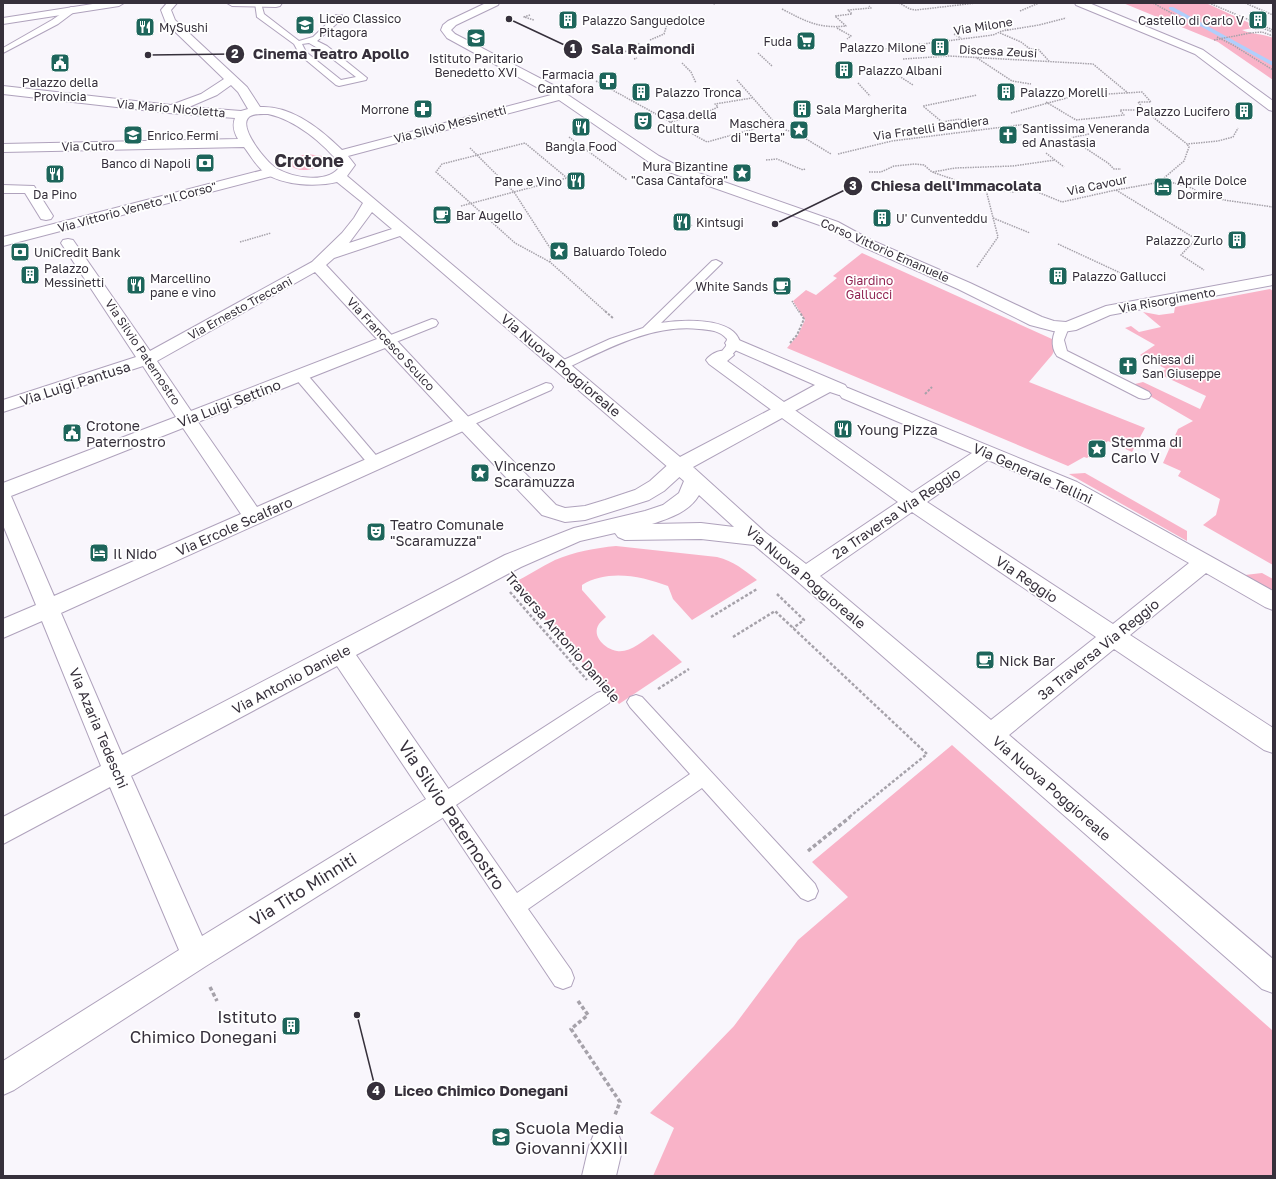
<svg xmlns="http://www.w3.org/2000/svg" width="1276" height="1179" font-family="'Golos Text',sans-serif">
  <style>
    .green { fill: #f9b3c8 }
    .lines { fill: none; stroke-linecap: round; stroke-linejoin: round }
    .stream { fill: #b0cffc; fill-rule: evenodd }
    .service-casing { stroke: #afa2bc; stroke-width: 2 }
    .pedestrian-casing { stroke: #afa2bc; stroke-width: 2 }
    .minor-casing { stroke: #afa2bc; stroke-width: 2 }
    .path-far3 { stroke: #a6a2aa; stroke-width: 1.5; stroke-dasharray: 1.5 1; stroke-linecap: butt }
    .path-far2 { stroke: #a6a2aa; stroke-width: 2; stroke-dasharray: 2.5 1.5; stroke-linecap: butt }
    .path-far1 { stroke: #a6a2aa; stroke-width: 2.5; stroke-dasharray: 3 2; stroke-linecap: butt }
    .path { stroke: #a6a2aa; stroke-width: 3.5; stroke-dasharray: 4 2.5; stroke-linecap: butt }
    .service { fill: #fff; fill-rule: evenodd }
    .pedestrian { fill: #fff; fill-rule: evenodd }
    .minor { fill: #fff; fill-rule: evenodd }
    .path-bridge { stroke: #a6a2aa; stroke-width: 1.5; stroke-dasharray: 1.5 1; stroke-linecap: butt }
    .labels { text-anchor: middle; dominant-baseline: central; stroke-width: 3.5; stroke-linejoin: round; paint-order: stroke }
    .far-poi-label { font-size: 12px; fill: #36303b; stroke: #fff; text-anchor: start }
    .far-street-label { font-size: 12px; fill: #36303b; stroke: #fff }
    .far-park-label { font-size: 12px; fill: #902452; stroke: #fff }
    .street-label { font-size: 14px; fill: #36303b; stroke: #fff }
    .poi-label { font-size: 14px; fill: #36303b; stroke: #fff; text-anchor: start }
    .near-street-label { font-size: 17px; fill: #36303b; stroke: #fff }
    .near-poi-label { font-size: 17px; fill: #36303b; stroke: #fff; text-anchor: end }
    .far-town-label { font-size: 18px; font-weight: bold; fill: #36303b; stroke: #fff }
    .leader { fill: none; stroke: #36303b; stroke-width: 1.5 }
    .callout-dot { fill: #36303b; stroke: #fff; stroke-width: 1.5 }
    .mark-label { font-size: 12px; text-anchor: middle; font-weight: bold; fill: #fff }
    .callout-label { font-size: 15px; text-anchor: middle; font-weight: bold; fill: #36303b; stroke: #fff; stroke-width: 3.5; stroke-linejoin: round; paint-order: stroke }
  </style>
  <rect width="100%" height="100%" fill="#f9f6fc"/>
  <!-- green -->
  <g class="green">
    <path d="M1123,3H1206L1258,27L1242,30C1252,35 1262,33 1273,38V80L1218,42Z"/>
    <path d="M307,154L322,156L324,161C317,170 299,174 290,165V163L295,157Z"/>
    <polygon points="862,253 1052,339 1055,349 1052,355 1029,382 1145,428 1132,452 1108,441 1087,458 1084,457 1068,466 787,348 798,335 805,320 793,301 806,290 816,295 837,278 833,276"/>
    <polygon points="1270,289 1273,291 1273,565 1203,525 1216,515 1220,499 1178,476 1181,471 1163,463 1178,429 1193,421 1131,385 1143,382 1200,409 1206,396 1157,373 1166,369 1140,355 1155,345 1125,328 1131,326 1139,332 1161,327 1143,312 1159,315 1174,313 1175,307"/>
    <polygon points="1085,473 1187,531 1187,541 1069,474"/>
    <path d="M616,546L717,557C734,561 744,570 757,580L692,620L673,599L668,586C641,576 608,569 582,585V590L606,617C604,619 601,621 599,624C591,636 605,649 617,651C630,653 643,641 653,634L682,662L619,704L513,583C527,576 541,567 555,560C574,552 595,548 616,546Z"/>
    <polygon points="1262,573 1273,579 1273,591 1245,575"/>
    <polygon points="952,745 1273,1031 1273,1176 653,1176 674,1128 650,1113 734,1026 798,940 848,897 812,862"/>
  </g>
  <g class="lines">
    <!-- stream -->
    <polygon class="stream" points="1169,7 1173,7 1273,62 1273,66 1169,9"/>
    <!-- service casing -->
    <g class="service-casing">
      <g id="service">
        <path d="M255,3H261L264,14L299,41L313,37L336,15H342V19L317,41L327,46L367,78L366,80L339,86L336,85L300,55L294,44L257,17ZM309,43L321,50L356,77L341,80L306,52L302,44Z"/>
        <polygon points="71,7 74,7 78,9 58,24 3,53 3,48 52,20"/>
        <path d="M716,260L722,263L720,265L661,323C680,320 733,316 740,342L738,348L729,358H721L719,355L726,346L727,339C719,330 710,330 699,329C652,324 607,349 565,369H557L555,366L557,363L610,339L643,328L712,261Z"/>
        <polygon points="432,319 436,320 438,323 436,326 391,344 383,344 381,341 383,338"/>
        <path d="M1063,323L1067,324L1069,327L1064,340L1067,351L1149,392L1151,395L1149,398L1144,399L1139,398L1057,356C1050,346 1052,334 1059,324Z"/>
        <polygon points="300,371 305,372 380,460 382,463 380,466 375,468 370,466 295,378 294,375 295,372"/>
        <polygon points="546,383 551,384 553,387 551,390 470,426 465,427 460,426 458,423 460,420"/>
        <polygon points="603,691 609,693 612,698 609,703 456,805 517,893 690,774 630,707 627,702 630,697 636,695 642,697 815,884 818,891 815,898 808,901 801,898 702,788 528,909 571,970 574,978 571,986 563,989 555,986 433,803 436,797 597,693"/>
      </g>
    </g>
    <!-- pedestrian casing -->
    <g class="pedestrian-casing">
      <g id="pedestrian">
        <polygon points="271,168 276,169 278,172 276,175 3,246 3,237"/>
        <path d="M734,338L845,385L848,389L845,393L839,395L830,392L789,414L783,416L777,414L709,364L706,360C712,352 722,349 731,351L734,355L727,361L784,402L815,385L728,347L725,343L728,339Z"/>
        <polygon points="465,417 472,419 556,505 565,508 585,506 605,500 635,490 650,481 672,461 679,459 686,461 689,466 686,471 664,491 649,500 585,520 565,522 542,515 458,427 456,423 458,419"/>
      </g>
    </g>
    <!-- minor casing -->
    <g class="minor-casing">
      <g id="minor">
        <polygon points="99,3 124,3 119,6 3,24 3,18"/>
        <path d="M167,3H177L171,10L175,20L247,87L260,107C291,105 321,129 342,150L551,95L447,38L441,30L443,25L448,21L486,3H499L498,5L456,25L451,30L455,34L553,85L659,156L676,165L838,222L871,240L970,283L1042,317L1054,321L1066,322L1106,306L1273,275V285L1110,315L1076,330L1063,332L1053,331L1030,325L958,289L861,246L828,228L666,171L649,162L559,100L348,156L355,165L347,176L680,457L777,406L783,404L789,406L912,493L972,453L842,398L839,394L842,390L848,388L1077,482L1273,591V610L1265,607L1206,573L1130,635L1273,728V753L1264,750L1114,649L1009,735L1273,959V993L1262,989L797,581L754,545L701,539L625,540L618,537L615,533L580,541L521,567L356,655L452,794L456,803L452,812L206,966L14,1090L3,1095V1061L179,950L110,787L3,844V817L101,766L42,621L3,638V619L36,605L3,525V483L176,417L143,366L3,412V400L136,357L61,243L63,240L68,239L73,240L150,351L312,262L342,233L354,218L363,203L337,182C317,187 284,186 265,173C257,167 250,155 244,147L3,152V144L238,139C234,132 232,126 235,118L169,113L3,94V86L171,105L201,94L224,79L166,23L161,10ZM231,85L238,92L248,109L241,111L189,107L217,95ZM268,114C296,120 323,143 341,165C329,185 293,178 276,168C267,163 239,129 248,118C252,113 262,114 268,114ZM372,212L392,229L349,243ZM400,236L684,481L679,493L663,505L645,511L574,528L505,555L122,755L61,613L472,427L474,423L326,265L334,258ZM315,272L377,339L191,411L157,361ZM385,348L453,421L257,507L198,422ZM782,418L898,502L806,564L766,533L693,467ZM183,428L241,514L54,596L11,496ZM988,460L1063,492L1189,563L1113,624L927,502ZM699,495L734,527L701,523L652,524C670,518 689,512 699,495ZM912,512L1096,637L991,720L820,576ZM337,666L426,799L202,936L131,776Z"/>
        <polygon points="227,3 282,3 280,6 276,7 232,6"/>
        <polygon points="1075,3 1089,3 1203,50 1273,101 1273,111 1269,110 1195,54 1076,5"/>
        <polygon points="3,185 34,186 53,216 51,219 46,220 41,219 25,193 3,193"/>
        <polygon points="606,1129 618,1134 623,1146 616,1176 582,1176 589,1146 594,1134"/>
      </g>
    </g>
    <!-- path-far3 -->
    <g class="path-far3">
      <polyline points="711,3 715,4"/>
      <polyline points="899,3 910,9 916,10 976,3"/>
      <polyline points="1153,3 1195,26"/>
      <polyline points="1209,3 1273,30"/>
      <polyline points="1245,3 1273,15"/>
      <path d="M782,9C805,21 819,29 846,26L835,16L852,14L848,10L871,8L869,6"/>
      <polyline points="1020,11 1039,3"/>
      <polyline points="530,15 524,17 534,20"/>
      <polyline points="998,25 1008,30"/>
      <polyline points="837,28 851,36 847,39"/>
      <polyline points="1255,29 1262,28 1273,32"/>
      <polyline points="1000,33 1021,42 1030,49 1038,49 1049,61"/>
      <polyline points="1250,33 1262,32 1273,36"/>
      <polyline points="954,34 961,38"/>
      <polyline points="1217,37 1233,45 1273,70"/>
      <polyline points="650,40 664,34 668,21"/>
      <polyline points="884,49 993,35 1002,31 1039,25 1066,18"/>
      <polyline points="623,53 640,43"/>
      <polyline points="758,53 772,66"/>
      <polyline points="977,58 1012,81 1031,84"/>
      <polyline points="634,59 637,58"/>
      <polyline points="903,59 949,56 1093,64 1128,93"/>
      <polyline points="682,63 691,72 696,83"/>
      <polyline points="899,76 913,85"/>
      <polyline points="737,80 775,123 786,130 798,134 831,154"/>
      <polyline points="596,81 707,142 775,123"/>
      <polyline points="858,83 870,96"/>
      <polyline points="1046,102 1076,120 1124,115 1120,110 1144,110 1187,144 1218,141 1233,137 1238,128"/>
      <polyline points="1011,113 1074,96 1142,92 1151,102 1138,102 1144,109"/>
      <polyline points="669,122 701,115 718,107 715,104 752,98"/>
      <polyline points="975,131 960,119 942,122 923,106 977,95"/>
      <polyline points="1089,134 1070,138 1108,163 1114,169 1121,169"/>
      <polyline points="569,137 627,180"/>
      <polyline points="470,148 514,192 552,251 550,262 606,312"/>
      <polyline points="1046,153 1064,167"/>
      <polyline points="838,154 892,141 1027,124"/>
      <polyline points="766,160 777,159 803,170 805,169"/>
      <polyline points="869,172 881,172 894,166 915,164 924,165 932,172 973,186 1011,192 1035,191 1062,202 1116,190 1161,182 1170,182 1192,188 1199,193 1224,200 1273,207"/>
      <polyline points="933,172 955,168 1013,166 1055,160"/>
      <polyline points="1164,178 1184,161 1189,147 1187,144"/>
      <polyline points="1116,190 1196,239 1181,255 1204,270"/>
      <polyline points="461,206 567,178"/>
      <polyline points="993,218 1030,233"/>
      <polyline points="685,230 692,225"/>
      <polyline points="240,242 271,233"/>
      <polyline points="1058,244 1140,282"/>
      <polyline points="550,262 515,243 436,172 442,164 525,143 567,178"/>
      <polyline points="977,267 998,237 986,190"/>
      <polyline points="792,301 799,312"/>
    </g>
    <!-- path-far2 -->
    <g class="path-far2">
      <polyline points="605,311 614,319"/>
      <polyline points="790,343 797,335 804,319 799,311"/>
      <polyline points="925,394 932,387"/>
    </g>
    <!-- path-far1 -->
    <g class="path-far1">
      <polyline points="510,592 587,680"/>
      <polyline points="777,594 804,620 793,628"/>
      <polyline points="711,617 757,589"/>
      <polyline points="733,637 775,611 927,754 848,818"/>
      <polyline points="658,689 689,669"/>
    </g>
    <!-- path -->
    <g class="path">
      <polyline points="808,851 850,817"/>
      <polyline points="210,987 217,1001"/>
      <polyline points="578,1001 588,1015 571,1029 620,1102 615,1115"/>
    </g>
    <!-- service -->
    <use href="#service" class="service"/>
    <!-- pedestrian -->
    <use href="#pedestrian" class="pedestrian"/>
    <!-- minor -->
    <use href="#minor" class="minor"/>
    <!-- path-bridge -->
    <polyline class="path-bridge" points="1214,40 1250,33"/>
  </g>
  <!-- icons -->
  <defs>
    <g id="building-square" transform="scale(1)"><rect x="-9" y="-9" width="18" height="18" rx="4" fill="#1d655b" stroke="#fff"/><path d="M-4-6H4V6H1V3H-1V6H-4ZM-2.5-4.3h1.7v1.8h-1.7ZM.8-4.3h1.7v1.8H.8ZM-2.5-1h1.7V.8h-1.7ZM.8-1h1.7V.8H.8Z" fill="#fff"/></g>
    <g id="university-square" transform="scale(1)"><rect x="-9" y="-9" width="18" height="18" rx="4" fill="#1d655b" stroke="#fff"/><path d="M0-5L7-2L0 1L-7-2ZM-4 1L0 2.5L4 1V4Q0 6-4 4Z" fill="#fff"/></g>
    <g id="restaurant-square" transform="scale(1)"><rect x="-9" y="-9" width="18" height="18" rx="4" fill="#1d655b" stroke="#fff"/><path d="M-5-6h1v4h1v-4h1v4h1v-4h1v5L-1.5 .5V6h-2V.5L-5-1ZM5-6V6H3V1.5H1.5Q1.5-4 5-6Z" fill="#fff"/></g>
    <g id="supermarket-square" transform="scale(1)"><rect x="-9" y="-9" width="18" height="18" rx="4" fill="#1d655b" stroke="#fff"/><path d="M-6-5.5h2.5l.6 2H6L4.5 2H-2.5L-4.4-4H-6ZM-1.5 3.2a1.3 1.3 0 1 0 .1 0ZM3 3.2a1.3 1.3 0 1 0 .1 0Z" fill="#fff"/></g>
    <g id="civic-square" transform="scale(1)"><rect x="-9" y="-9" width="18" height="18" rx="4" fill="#1d655b" stroke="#fff"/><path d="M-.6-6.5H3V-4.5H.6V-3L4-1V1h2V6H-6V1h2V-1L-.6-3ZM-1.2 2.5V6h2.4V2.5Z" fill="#fff"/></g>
    <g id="pharmacy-square" transform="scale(1)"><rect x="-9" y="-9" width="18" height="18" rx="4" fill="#1d655b" stroke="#fff"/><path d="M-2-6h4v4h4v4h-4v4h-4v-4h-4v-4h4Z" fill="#fff"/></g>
    <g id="theatre-square" transform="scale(1)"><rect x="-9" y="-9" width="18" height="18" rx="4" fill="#1d655b" stroke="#fff"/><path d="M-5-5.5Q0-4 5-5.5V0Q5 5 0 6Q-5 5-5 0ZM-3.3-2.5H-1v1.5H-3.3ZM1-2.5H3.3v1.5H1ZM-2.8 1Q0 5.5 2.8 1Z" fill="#fff"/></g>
    <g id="sight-square" transform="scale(1)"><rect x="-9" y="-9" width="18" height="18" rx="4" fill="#1d655b" stroke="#fff"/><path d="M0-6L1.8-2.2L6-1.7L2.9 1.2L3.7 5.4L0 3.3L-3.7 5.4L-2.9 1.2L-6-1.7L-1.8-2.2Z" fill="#fff"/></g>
    <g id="school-square" transform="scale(1)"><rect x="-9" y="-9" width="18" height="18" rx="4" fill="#1d655b" stroke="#fff"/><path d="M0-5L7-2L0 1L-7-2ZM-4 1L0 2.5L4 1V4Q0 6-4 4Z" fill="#fff"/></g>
    <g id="church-square" transform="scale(1)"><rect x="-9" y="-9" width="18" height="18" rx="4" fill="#1d655b" stroke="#fff"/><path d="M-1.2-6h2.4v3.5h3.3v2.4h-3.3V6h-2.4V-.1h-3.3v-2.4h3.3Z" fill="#fff"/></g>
    <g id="bank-square" transform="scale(1)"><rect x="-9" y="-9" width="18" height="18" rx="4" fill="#1d655b" stroke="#fff"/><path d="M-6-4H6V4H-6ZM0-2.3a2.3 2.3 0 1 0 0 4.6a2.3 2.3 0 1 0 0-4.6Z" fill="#fff"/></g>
    <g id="hotel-square" transform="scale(1)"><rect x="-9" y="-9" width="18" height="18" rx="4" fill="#1d655b" stroke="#fff"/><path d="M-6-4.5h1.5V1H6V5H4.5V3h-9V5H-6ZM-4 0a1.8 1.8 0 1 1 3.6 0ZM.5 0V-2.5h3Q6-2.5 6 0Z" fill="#fff"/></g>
    <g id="cafe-square" transform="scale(1)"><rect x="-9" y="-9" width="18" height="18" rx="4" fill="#1d655b" stroke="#fff"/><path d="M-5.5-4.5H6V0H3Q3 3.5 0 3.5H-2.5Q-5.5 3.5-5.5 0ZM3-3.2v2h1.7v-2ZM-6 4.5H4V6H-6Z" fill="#fff"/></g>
  </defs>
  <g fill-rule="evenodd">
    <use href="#building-square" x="568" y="20"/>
    <use href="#building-square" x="1258" y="20"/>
    <use href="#university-square" x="305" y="25"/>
    <use href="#restaurant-square" x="145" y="27"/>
    <use href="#university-square" x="476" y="38"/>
    <use href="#supermarket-square" x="806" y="41"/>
    <use href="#building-square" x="940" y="47"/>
    <use href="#civic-square" x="60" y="63"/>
    <use href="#building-square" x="844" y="70"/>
    <use href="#pharmacy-square" x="608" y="81"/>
    <use href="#building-square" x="641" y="92"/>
    <use href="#building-square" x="1006" y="92"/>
    <use href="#pharmacy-square" x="423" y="109"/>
    <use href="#building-square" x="802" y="109"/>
    <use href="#building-square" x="1244" y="111"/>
    <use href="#theatre-square" x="643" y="121"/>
    <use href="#restaurant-square" x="581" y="127"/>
    <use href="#sight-square" x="799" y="130"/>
    <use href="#school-square" x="133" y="135"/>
    <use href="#church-square" x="1008" y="135"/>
    <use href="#bank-square" x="205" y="163"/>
    <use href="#sight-square" x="742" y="173"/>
    <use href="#restaurant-square" x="55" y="174"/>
    <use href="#restaurant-square" x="576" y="181"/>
    <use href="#hotel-square" x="1163" y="187"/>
    <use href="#cafe-square" x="442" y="215"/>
    <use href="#building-square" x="882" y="218"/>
    <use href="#restaurant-square" x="682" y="222"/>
    <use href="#building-square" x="1237" y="240"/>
    <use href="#sight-square" x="559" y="251"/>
    <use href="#bank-square" x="20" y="252"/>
    <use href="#building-square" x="30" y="275"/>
    <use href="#building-square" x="1058" y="276"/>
    <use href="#restaurant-square" x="136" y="285"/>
    <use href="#cafe-square" x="782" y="286"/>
    <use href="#church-square" x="1128" y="366"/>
    <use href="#restaurant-square" x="843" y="429"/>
    <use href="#civic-square" x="72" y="433"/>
    <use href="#sight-square" x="1097" y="449"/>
    <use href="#sight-square" x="480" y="473"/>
    <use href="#theatre-square" x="376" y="532"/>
    <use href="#hotel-square" x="99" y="553"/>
    <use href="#cafe-square" x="985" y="660"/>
    <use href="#building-square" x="291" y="1026"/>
    <use href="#school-square" x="501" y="1137"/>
  </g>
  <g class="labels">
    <!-- far-poi labels -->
    <g class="far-poi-label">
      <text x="319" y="18">Liceo Classico<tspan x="319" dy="14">Pitagora</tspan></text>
      <text x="582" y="20">Palazzo Sanguedolce</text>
      <text x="1244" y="20" text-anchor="end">Castello di Carlo V</text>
      <text x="159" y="27">MySushi</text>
      <text x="792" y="41" text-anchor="end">Fuda</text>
      <text x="926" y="47" text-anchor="end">Palazzo Milone</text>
      <text x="476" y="58" text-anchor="middle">Istituto Paritario<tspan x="476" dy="14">Benedetto XVI</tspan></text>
      <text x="858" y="70">Palazzo Albani</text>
      <text x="594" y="74" text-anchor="end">Farmacia<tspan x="594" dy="14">Cantafora</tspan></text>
      <text x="60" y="82" text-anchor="middle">Palazzo della<tspan x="60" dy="14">Provincia</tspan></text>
      <text x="655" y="92">Palazzo Tronca</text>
      <text x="1020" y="92">Palazzo Morelli</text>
      <text x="409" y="109" text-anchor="end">Morrone</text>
      <text x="816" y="109">Sala Margherita</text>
      <text x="1230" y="111" text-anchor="end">Palazzo Lucifero</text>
      <text x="657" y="114">Casa della<tspan x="657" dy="14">Cultura</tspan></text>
      <text x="785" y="123" text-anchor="end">Maschera<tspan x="785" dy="14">di "Berta"</tspan></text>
      <text x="1022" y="128">Santissima Veneranda<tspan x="1022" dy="14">ed Anastasia</tspan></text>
      <text x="147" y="135">Enrico Fermi</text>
      <text x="581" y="146" text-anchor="middle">Bangla Food</text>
      <text x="191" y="163" text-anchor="end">Banco di Napoli</text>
      <text x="728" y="166" text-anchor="end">Mura Bizantine<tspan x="728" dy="14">"Casa Cantafora"</tspan></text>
      <text x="1177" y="180">Aprile Dolce<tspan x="1177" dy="14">Dormire</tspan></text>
      <text x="562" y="181" text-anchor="end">Pane e Vino</text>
      <text x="55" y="194" text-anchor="middle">Da Pino</text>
      <text x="456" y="215">Bar Augello</text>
      <text x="896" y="218">U' Cunventeddu</text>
      <text x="696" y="222">Kintsugi</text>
      <text x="1223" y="240" text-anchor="end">Palazzo Zurlo</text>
      <text x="573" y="251">Baluardo Toledo</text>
      <text x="34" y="252">UniCredit Bank</text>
      <text x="44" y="268">Palazzo<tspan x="44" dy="14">Messinetti</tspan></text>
      <text x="1072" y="276">Palazzo Gallucci</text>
      <text x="150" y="278">Marcellino<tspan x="150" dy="14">pane e vino</tspan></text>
      <text x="768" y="286" text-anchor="end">White Sands</text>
      <text x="1142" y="359">Chiesa di<tspan x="1142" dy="14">San Giuseppe</tspan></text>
    </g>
    <!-- far-street labels -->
    <g class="far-street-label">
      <text transform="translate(983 26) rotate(-9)">Via Milone</text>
      <text transform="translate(998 51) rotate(3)">Discesa Zeusi</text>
      <text transform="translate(171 108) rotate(5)">Via Mario Nicoletta</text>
      <text transform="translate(450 124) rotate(-15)">Via Silvio Messinetti</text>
      <text transform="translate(931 128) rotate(-8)">Via Fratelli Bandiera</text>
      <text transform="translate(88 146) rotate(-1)">Via Cutro</text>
      <text transform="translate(1097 185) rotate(-12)">Via Cavour</text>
      <text transform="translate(137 207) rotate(-15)">Via Vittorio Veneto "Il Corso"</text>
      <text transform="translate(885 250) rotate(24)">Corso Vittorio Emanuele</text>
      <text transform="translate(1167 300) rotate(-10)">Via Risorgimento</text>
      <text transform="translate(240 308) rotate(-29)">Via Ernesto Treccani</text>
      <text transform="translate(391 344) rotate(47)">Via Francesco Sculco</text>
      <text transform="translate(143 352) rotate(56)">Via Silvio Paternostro</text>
    </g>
    <!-- far-park labels -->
    <g class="far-park-label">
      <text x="869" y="280">Giardino<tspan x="869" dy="14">Gallucci</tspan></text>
    </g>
    <!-- street labels -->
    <g class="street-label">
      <text transform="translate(561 365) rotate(40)">Via Nuova Poggioreale</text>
      <text transform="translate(75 383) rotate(-18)">Via Luigi Pantusa</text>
      <text transform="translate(229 403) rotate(-21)">Via Luigi Settino</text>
      <text transform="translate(1033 473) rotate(24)">Via Generale Tellini</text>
      <text transform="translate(896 513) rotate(-34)">2a Traversa Via Reggio</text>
      <text transform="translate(234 526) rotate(-24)">Via Ercole Scalfaro</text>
      <text transform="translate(806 577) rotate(40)">Via Nuova Poggioreale</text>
      <text transform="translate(1027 579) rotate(34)">Via Reggio</text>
      <text transform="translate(563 637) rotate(49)">Traversa Antonio Daniele</text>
      <text transform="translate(1098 649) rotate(-39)">3a Traversa Via Reggio</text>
      <text transform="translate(291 679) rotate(-28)">Via Antonio Daniele</text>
      <text transform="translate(99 728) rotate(67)">Via Azaria Tedeschi</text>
      <text transform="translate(1052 788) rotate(41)">Via Nuova Poggioreale</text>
    </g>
    <!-- poi labels -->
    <g class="poi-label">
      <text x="86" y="425">Crotone<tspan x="86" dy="16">Paternostro</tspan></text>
      <text x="857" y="429">Young Pizza</text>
      <text x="1111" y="441">Stemma di<tspan x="1111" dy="16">Carlo V</tspan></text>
      <text x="494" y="465">Vincenzo<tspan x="494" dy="16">Scaramuzza</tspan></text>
      <text x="390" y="524">Teatro Comunale<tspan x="390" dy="16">"Scaramuzza"</tspan></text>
      <text x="113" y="553">Il Nido</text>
      <text x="999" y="660">Nick Bar</text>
    </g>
    <!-- near-street labels -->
    <g class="near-street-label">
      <text transform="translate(452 815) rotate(56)">Via Silvio Paternostro</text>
      <text transform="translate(303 889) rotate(-32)">Via Tito Minniti</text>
    </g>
    <!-- near-poi labels -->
    <g class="near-poi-label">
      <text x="277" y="1016">Istituto<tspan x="277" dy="20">Chimico Donegani</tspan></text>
      <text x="515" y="1127" text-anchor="start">Scuola Media<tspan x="515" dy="20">Giovanni XXIII</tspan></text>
    </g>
    <!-- far-town labels -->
    <g class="far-town-label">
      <text x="309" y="160">Crotone</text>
    </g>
  </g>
  <!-- callouts -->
  <path class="leader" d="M509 19L573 49M148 55L235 54M775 224L853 186M357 1015L376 1091"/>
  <g class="callout-dot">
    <circle cx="509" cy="19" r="4"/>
    <circle cx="148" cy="55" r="4"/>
    <circle cx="775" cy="224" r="4"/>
    <circle cx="357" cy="1015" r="4"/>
    <circle cx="573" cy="49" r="10"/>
    <circle cx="235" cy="54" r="10"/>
    <circle cx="853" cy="186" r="10"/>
    <circle cx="376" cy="1091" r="10"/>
  </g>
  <g class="mark-label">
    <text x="573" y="53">1</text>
    <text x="235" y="58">2</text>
    <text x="853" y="190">3</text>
    <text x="376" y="1095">4</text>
  </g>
  <g class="callout-label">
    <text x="643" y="54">Sala Raimondi</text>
    <text x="331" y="59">Cinema Teatro Apollo</text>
    <text x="956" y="191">Chiesa dell'Immacolata</text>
    <text x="481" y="1096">Liceo Chimico Donegani</text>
  </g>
  <!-- border -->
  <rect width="1276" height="1179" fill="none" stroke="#36303b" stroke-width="8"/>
</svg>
